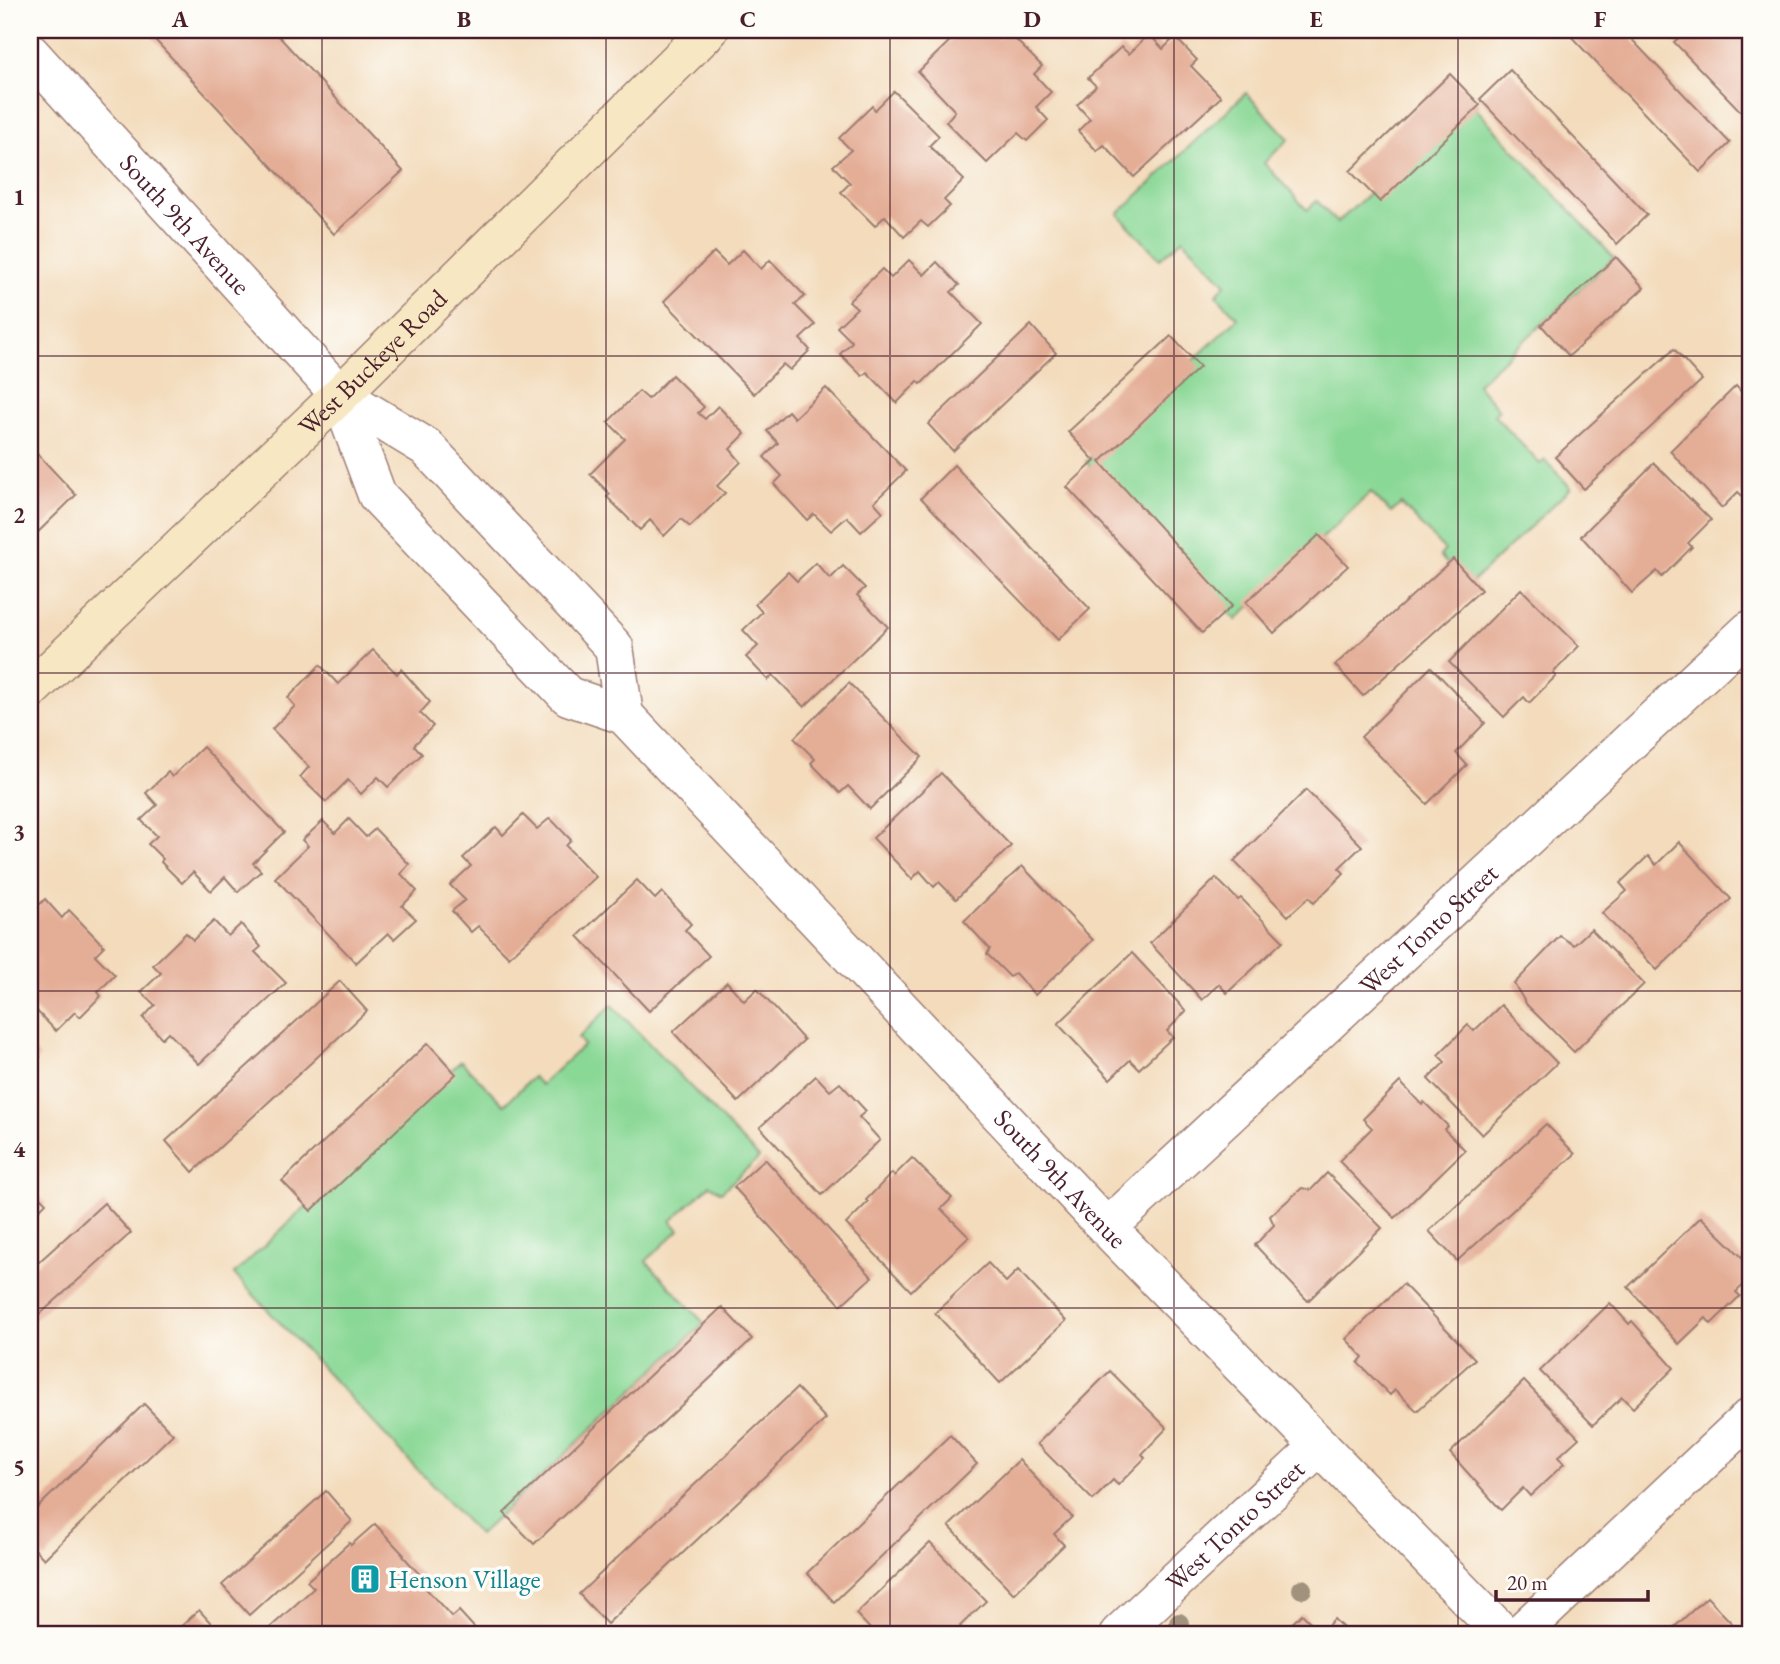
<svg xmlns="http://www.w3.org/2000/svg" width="1780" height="1664" font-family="'EB Garamond',serif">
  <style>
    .green { fill: #8ad896; stroke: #6a7c60; stroke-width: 2 }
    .building { fill: #e4ad96 }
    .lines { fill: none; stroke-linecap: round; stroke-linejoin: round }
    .minor-casing { stroke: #9e7d73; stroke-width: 41 }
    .secondary-casing { stroke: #9e7d73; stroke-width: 41 }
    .minor { stroke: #fff; stroke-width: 38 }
    .secondary { stroke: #f7e8c3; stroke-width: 38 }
    .tree { fill: #a0927d }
    .grid { fill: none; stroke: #4a1f2b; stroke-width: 2; stroke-opacity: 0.55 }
    .labels { text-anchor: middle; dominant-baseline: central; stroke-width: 7; stroke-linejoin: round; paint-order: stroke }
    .street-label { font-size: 26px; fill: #4a1f2b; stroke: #fdfcf7 }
    .culture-label { font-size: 26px; fill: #0d838f; stroke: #fdfcf7; text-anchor: start }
    .neatline { fill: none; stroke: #4a1f2b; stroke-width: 2.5 }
    .grid-label { font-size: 23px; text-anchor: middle; font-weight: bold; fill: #4a1f2b }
  </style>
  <rect width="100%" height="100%" fill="#fdfcf7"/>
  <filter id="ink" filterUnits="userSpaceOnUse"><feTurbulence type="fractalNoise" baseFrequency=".0143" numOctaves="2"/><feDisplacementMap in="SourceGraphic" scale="14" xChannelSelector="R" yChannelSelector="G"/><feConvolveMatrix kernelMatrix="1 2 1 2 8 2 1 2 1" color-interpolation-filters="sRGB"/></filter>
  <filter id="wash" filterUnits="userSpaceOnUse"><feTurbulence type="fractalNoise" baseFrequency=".00686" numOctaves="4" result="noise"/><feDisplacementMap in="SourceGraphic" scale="28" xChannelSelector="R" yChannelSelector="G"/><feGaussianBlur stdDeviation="1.57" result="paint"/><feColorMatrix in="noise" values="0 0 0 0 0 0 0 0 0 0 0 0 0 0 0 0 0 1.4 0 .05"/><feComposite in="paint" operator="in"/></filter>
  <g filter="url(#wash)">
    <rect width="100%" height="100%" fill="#f3dbbb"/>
    <!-- green -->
    <g class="green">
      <polygon points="1246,93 1289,139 1264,163 1307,210 1317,201 1337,223 1469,101 1614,258 1477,384 1499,410 1494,415 1540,464 1545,460 1571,488 1468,586 1440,556 1445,550 1401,504 1391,513 1371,492 1236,620 1086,462 1238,318 1216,295 1226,284 1183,239 1160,259 1118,214"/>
      <polygon points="612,1005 759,1158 721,1192 710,1185 671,1221 679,1230 646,1261 704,1323 479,1535 234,1274 461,1061 504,1105 533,1077 541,1085 584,1045 578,1038"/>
    </g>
    <g id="blocks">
      <!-- building -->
      <g class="building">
        <polygon points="146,30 273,30 403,171 334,234"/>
        <polygon points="968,30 988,30 997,39 1006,30 1042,66 1034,74 1051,92 1036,107 1048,120 1027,141 1018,133 987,163 946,122 955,111 918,72 958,33 961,36"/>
        <polygon points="1565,30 1623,30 1730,143 1700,172"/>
        <polygon points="1687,30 1750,30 1750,121 1674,42"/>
        <polygon points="1149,34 1163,49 1175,37 1197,60 1191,66 1221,97 1134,177 1104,145 1097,151 1078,131 1090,119 1077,105 1096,86 1088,78 1121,47 1129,54"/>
        <polygon points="1510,70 1647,215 1617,244 1480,99"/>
        <polygon points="1450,74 1480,105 1380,202 1350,171"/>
        <polygon points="894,91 939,136 929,146 964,180 944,200 950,206 928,227 921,221 904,237 885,216 875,226 841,192 850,183 833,166 851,150 839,138 872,106 875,110"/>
        <polygon points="743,250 761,269 770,260 805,296 795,305 815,325 800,339 810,350 790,370 783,364 754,394 664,301 714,252 727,265"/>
        <polygon points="1616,257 1644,288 1569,356 1541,325"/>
        <polygon points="909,260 924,275 937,262 959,285 951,292 982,324 921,384 918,381 897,403 867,372 862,376 840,354 852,342 837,327 857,308 849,301 882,269 891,278"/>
        <polygon points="1031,325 1056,353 953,451 928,424"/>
        <polygon points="1171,336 1200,367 1100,462 1232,606 1202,633 1067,487 1095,461 1068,432"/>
        <polygon points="1674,349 1702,380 1584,489 1555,457"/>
        <polygon points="672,375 704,407 698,413 705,419 718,406 745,434 730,449 741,462 717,486 725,493 690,527 681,519 664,536 650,520 640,530 607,497 610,494 590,474 625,439 608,422 639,391 648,399"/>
        <polygon points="1736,386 1750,401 1750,498 1748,501 1738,492 1722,508 1670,451"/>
        <polygon points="826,388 906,471 874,502 883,512 861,532 847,517 831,531 814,514 807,520 774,484 782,476 764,457 778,443 767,431 788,411 794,418"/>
        <polygon points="30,446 76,495 30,540"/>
        <polygon points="1654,463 1711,520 1688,543 1692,547 1662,577 1657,571 1632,593 1581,536"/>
        <polygon points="954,465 1090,609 1058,640 921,498"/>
        <polygon points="1319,535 1348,566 1274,633 1246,602"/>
        <polygon points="1453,559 1481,590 1363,696 1335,665"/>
        <polygon points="816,563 830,579 843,566 865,588 857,595 888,627 804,707 773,675 768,680 746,657 758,646 743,630 762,612 755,604 788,572 797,581"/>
        <polygon points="1521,589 1579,646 1553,673 1556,676 1529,703 1524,697 1504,717 1449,662"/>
        <polygon points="373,650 397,674 401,669 430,702 420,713 433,726 414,745 422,754 388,787 378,777 361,794 348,780 326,802 300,777 309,767 272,729 295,706 288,698 320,665 338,684"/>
        <polygon points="1431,667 1485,723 1456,753 1467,765 1427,804 1361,737"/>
        <polygon points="849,683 922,757 870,809 848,786 840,793 811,763 815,759 794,738"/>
        <polygon points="203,747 284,832 253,863 261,871 238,892 225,877 211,891 193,872 182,883 161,862 163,859 148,844 157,836 141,820 157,805 146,793 168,772 172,777"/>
        <polygon points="941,773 1011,846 956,899 939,882 934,887 920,871 912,879 873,838"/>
        <polygon points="1306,790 1362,846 1339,868 1344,873 1314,903 1309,897 1288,916 1234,861"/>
        <polygon points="523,815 537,829 550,818 571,840 566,846 596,877 509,957 478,926 471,932 452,911 465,900 450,885 471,866 463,858 496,827 503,835"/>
        <polygon points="349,819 366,837 375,829 409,864 401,874 417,891 402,906 416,919 394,939 388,933 356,963 275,878 308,846 302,840 323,821 335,833"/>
        <polygon points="1679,842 1731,899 1657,970 1602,913 1627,891 1620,883 1648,856 1656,865"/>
        <polygon points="1022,866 1093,940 1035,995 1015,973 1010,977 987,954 990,949 964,921"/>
        <polygon points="1216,878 1238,900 1241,898 1283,941 1227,993 1219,984 1202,1000 1150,943"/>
        <polygon points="637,880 655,899 662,892 691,924 685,930 709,956 649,1011 578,936"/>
        <polygon points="45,899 62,918 69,910 104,946 95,955 115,975 98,992 101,996 80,1017 75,1012 56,1031 30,1004 30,914"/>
        <polygon points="214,921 228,936 241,924 261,947 255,952 286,983 199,1064 168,1032 162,1038 143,1018 155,1005 141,992 161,973 153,965 186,933 193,940"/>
        <polygon points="1591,929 1644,984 1574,1052 1527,1005 1514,984 1560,936 1574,945"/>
        <polygon points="1132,953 1186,1011 1167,1031 1173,1037 1139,1069 1130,1060 1110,1079 1058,1024"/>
        <polygon points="340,981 367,1011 193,1172 166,1141"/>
        <polygon points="727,982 744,1001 757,989 804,1040 738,1102 673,1032"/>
        <polygon points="1501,1005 1557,1063 1482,1135 1428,1079 1445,1062 1438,1055 1468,1025 1474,1031"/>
        <polygon points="428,1043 456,1074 311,1211 282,1181"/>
        <polygon points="30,1046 40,1057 30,1067"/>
        <polygon points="816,1076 830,1091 840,1083 866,1111 859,1117 880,1140 822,1195 760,1127"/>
        <polygon points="1400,1082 1422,1105 1424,1102 1448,1126 1444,1129 1465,1150 1395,1218 1339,1161 1372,1128 1363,1119"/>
        <polygon points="1546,1124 1575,1154 1457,1261 1429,1231"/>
        <polygon points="912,1158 952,1198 941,1209 969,1237 911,1291 846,1224 868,1202 866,1200 892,1173 894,1176"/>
        <polygon points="765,1159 872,1277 841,1305 734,1187"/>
        <polygon points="1327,1173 1382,1228 1308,1301 1255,1245 1274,1225 1270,1216 1302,1188 1311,1190"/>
        <polygon points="30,1187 46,1203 30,1219"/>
        <polygon points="104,1203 131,1233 30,1323 30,1270"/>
        <polygon points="1701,1217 1750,1265 1750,1279 1736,1292 1740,1296 1711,1324 1706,1318 1679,1344 1628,1287"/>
        <polygon points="988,1263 1006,1282 1018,1270 1066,1321 1000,1383 935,1313"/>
        <polygon points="1403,1284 1475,1359 1417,1411 1395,1390 1390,1395 1358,1363 1363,1357 1346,1339"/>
        <polygon points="1610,1303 1629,1324 1632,1321 1674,1368 1633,1408 1622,1397 1593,1425 1540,1371"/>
        <polygon points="722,1307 752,1339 534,1544 504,1513"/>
        <polygon points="1110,1371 1167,1428 1142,1454 1145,1458 1118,1485 1113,1480 1093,1500 1037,1444"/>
        <polygon points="1524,1381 1579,1438 1558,1457 1564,1464 1530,1496 1523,1488 1501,1510 1450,1453"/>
        <polygon points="797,1388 826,1419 607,1624 579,1594"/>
        <polygon points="144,1404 173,1434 44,1559 30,1544 30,1515"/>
        <polygon points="950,1435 977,1464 834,1602 807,1573"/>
        <polygon points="1019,1460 1072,1517 1054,1534 1064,1545 1014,1594 949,1526"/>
        <polygon points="326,1491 352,1521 249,1615 222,1585"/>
        <polygon points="375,1524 404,1555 403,1556 422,1577 419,1581 452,1617 459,1611 480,1634 263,1634 314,1588 307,1581 349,1543 351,1545"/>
        <polygon points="930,1543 986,1601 960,1626 963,1630 959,1634 875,1634 856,1614"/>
        <polygon points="1707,1597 1742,1634 1667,1634"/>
        <polygon points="199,1610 221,1634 173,1634"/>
        <polygon points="1302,1614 1321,1633 1334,1619 1349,1634 1281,1634"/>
      </g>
    </g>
  </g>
  <g filter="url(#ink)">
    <use href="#blocks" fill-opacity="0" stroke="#9e7d73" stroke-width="2"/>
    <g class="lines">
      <!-- minor casing -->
      <g class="minor-casing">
        <g id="minor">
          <path id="s1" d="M30,53L340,395L426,447L614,647L624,715"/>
          <path id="s2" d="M340,395L377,495L568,696L624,715L1107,1228L1503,1634"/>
          <path id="s3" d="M1107,1228L1750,630"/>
          <path id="s4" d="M1119,1634L1320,1446"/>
          <polyline points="1520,1634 1750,1417"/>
        </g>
      </g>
      <!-- secondary casing -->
      <g class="secondary-casing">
        <g id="secondary">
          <path id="s5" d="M30,690L340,395L709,30"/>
        </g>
      </g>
      <!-- minor -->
      <use href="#minor" class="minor"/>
      <!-- secondary -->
      <use href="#secondary" class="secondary"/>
    </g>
    <!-- trees -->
    <g class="tree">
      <circle cx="1302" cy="1589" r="10"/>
      <circle cx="1179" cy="1623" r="10"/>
    </g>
  </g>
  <!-- grid -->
  <path class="grid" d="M322,30V1634M606,30V1634M890,30V1634M1174,30V1634M1458,30V1634M30,356H1750M30,673H1750M30,991H1750M30,1308H1750"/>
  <!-- icons -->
  <defs>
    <g id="building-square" transform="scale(1.575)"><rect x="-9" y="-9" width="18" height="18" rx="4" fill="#0f9aa8" stroke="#fdfcf7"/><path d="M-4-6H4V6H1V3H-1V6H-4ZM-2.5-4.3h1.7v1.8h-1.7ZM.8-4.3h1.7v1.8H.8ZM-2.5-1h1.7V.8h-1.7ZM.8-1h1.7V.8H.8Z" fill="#fff"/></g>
  </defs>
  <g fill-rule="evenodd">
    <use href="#building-square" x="365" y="1579"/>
  </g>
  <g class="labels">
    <!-- street labels -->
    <g class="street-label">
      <text stroke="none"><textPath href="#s1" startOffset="231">South 9th Avenue</textPath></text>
      <text stroke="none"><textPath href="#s5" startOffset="474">West Buckeye Road</textPath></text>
      <text stroke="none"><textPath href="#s3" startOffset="439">West Tonto Street</textPath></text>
      <text stroke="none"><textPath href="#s2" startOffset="1080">South 9th Avenue</textPath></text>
      <text stroke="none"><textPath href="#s4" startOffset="159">West Tonto Street</textPath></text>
    </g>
    <!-- culture labels -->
    <g class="culture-label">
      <text x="388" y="1579">Henson Village</text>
    </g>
  </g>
  <!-- margin -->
  <rect width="1780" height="1664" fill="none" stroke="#fdfcf7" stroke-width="77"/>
  <!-- scale -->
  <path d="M1496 1590v10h152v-10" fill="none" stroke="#4a1f2b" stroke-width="3.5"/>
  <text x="1507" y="1590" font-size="21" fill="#4a1f2b" stroke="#fdfcf7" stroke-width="5" paint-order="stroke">20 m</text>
  <rect x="38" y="38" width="1704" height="1588" class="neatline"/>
  <g class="grid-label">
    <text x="180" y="27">A</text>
    <text x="464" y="27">B</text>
    <text x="748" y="27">C</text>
    <text x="1032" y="27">D</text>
    <text x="1316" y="27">E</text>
    <text x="1600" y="27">F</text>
    <text x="19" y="205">1</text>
    <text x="19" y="523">2</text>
    <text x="19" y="840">3</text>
    <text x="19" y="1157">4</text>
    <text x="19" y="1475">5</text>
  </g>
</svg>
